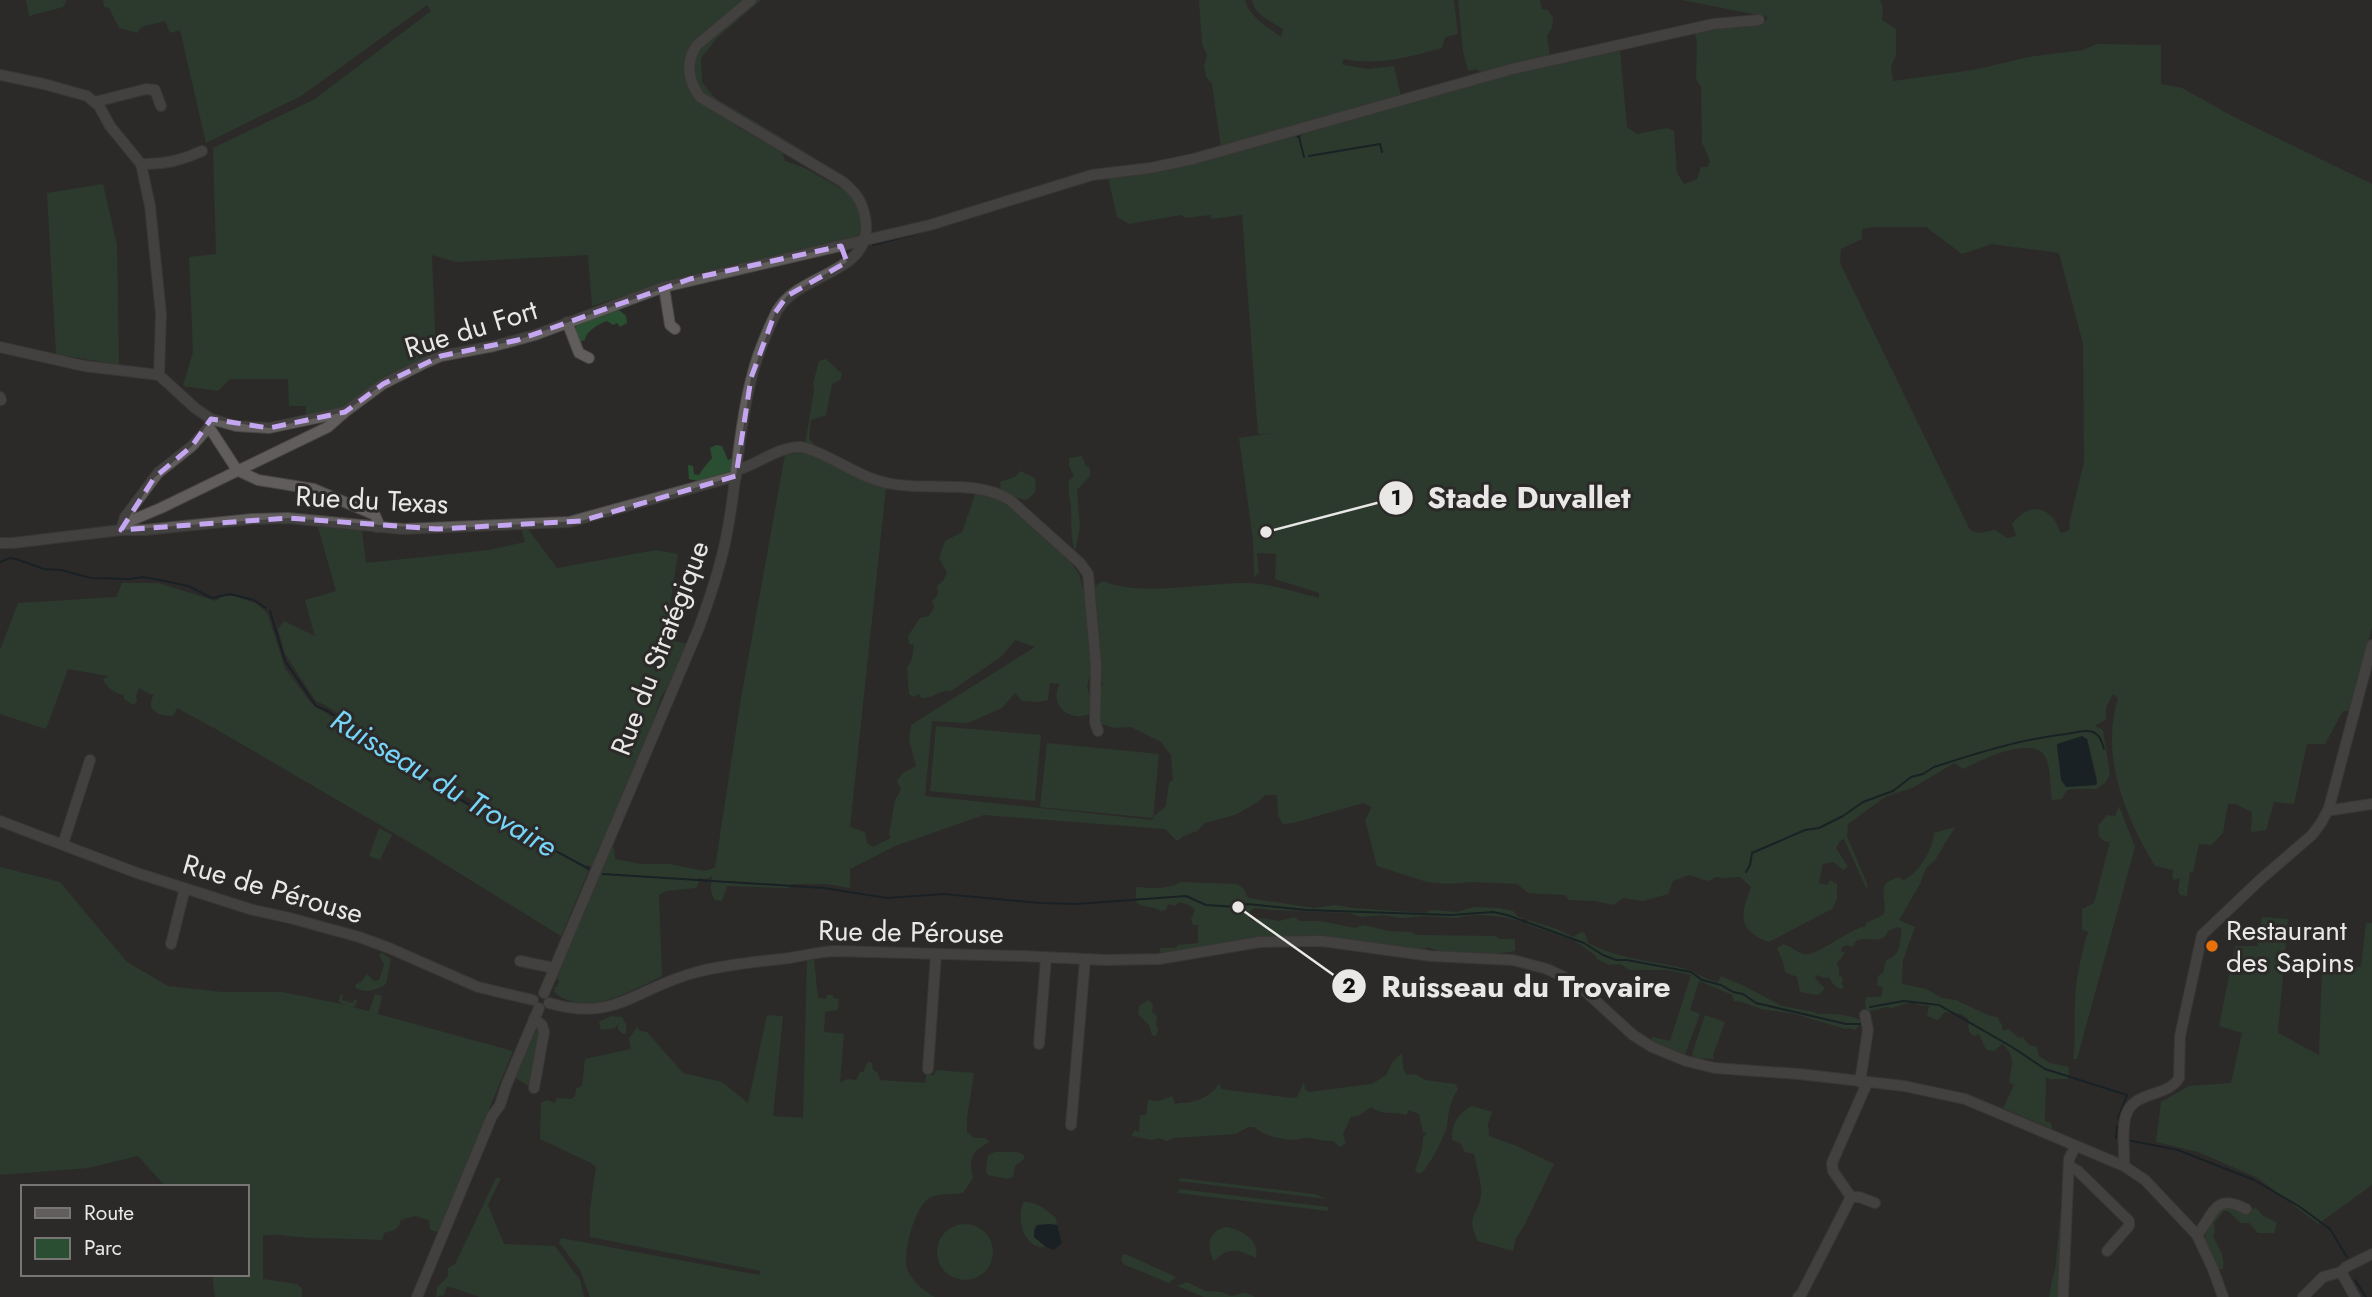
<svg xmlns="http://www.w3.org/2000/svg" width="2372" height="1297" font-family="Jost,sans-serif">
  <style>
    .green { fill: #2a4e31; fill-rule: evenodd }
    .water { fill: #04171e }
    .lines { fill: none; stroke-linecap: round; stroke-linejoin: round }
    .stream { stroke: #04171e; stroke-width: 2 }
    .minor-casing { stroke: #484644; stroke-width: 12 }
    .minor { stroke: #605d5c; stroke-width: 10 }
    .marked { fill: none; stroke: #c5a7f1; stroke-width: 5; stroke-dasharray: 14 9; stroke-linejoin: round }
    .food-dot { fill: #e8710a; stroke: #2c2a29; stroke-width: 2.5 }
    .labels { text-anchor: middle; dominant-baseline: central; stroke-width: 6; stroke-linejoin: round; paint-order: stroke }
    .street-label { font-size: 28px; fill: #e9e8e7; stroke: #2c2a29 }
    .poi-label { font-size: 28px; fill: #e9e8e7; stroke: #2c2a29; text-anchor: start }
    .water-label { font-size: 30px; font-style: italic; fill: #76d5f9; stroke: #2c2a29 }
    .leader { fill: none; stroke: #e9e8e7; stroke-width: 2.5 }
    .callout-dot { fill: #e9e8e7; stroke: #2c2a29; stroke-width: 2.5 }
    .mark-label { font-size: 21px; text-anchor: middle; font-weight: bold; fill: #111 }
    .callout-label { font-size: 30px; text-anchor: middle; font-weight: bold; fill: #e9e8e7; stroke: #2c2a29; stroke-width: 6; stroke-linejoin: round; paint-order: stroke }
  </style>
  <rect width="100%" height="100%" fill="#2c2a29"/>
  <!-- green -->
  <g class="green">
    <polygon points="26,0 67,0 63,7 29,16"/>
    <polygon points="103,0 744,0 691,48 687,79 738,127 782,152 785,161 805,168 840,188 842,187 860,205 862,234 859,238 690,275 592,306 588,255 456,262 432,255 436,353 398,371 350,405 306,417 306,406 289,406 288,379 230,379 218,391 183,386 193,352 189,257 216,254 213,148 315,99 431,11 427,5 301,96 206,143 180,30 170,33 165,21 141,27 137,33 119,28 109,8 104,7"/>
    <polygon points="756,0 761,0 718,37 701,58 702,82 715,98 816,158 700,94 693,70 697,51"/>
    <path d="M1199,0H1245C1247,15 1269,28 1281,37L1283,29C1271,21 1254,15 1252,0H1454L1458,34L1445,37L1442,48C1407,57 1381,66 1344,59L1342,64L1344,65L1368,69L1394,66L1401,96L1221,148L1212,84L1206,77L1204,66L1207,55L1202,44Z"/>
    <polygon points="1458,0 1540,0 1542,9 1548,10 1553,18 1552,28 1547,36 1550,57 1482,74 1476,69 1468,71 1463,51"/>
    <path d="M1682,0H1880L1883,7L1882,20L1896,29V56L1891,66L1893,81L1973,70L2029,57L2083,50L2097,44L2161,45V84L2182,88L2232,116L2372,184V627L2360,675L2348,711H2343L2325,744H2307L2294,804L2274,802L2266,830L2251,832L2252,812L2235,804H2228L2223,833L2211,845L2199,844L2193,872H2190L2187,896L2180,895L2178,891L2180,878L2174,880L2172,877L2173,870L2155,866C2125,816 2100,756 2118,698L2113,694L2106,707V719L2095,726L2103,730L2110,775L2105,783L2096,789H2070L2066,791L2062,799L2052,800C2050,787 2051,767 2045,756C2031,735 1981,760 1963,769L1954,763L1914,787L1885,797L1848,824L1847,836L1868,886L1866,888L1844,839L1840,841L1836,848L1848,867L1843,870L1833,862L1823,864L1819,883L1827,885L1830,880L1837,884V899L1832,909L1769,942C1736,930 1741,914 1751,887L1740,877L1723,878L1716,877L1708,881L1689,875L1673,881L1668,894L1643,901L1623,898L1614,905L1594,901L1569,900L1565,895L1528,893L1517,884L1471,882L1448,884L1427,882L1377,866L1365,820L1372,807L1363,803L1293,823L1283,824L1278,816L1277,795H1265L1258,802L1235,815L1205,823L1197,831L1184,836L1177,841L1165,829L984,815L895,846L850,869V888L827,884H792L789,888L727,886L722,901L715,900C709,892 711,885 712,876L707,879L698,878L699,883L696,888L666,891L659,895L662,976C631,991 587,1018 555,993L554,987H557L559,980L555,978L610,846L614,848L615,859L641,864H669L704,871L715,868L741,698L785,455L807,452L886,488L850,827L865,832L867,843L873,847L891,838L889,835L895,800L901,790L897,781L903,773L916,766L909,740L911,725L1035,647L1015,640L1002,656L951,691C940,689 933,699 921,698L919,694L914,697L909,694L907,668L912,659L914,645L909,644L908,636L920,618L929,616L934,607L932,602L938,594L937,586L943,581L947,573L939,558L945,541L962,532L976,492L997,498L1016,509L1066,556L1079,574L1085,595L1092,669L1087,686L1094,711C1073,726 1047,706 1060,684L1050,683L1048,700L1039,702L1022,701L1015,693L1002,708L968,723L932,721L925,796L1153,820L1154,816L1166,806L1169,783L1173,780L1171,755L1161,742L1131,727L1114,728L1102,724L1099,718L1098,697L1103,683L1098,680L1093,595L1095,586L1103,581C1139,597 1205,583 1244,583C1269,583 1295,592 1319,598V593L1275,579L1276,554L1257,553L1259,573L1254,577L1253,540L1239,438L1274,433L1258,434L1242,215L1211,219V215L1185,218L1181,215L1129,224L1117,217L1108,177L1181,167L1295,135L1298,139L1310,127L1416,97L1593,54L1620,50L1627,127L1637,134L1667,128L1674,131L1677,173L1684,184L1697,179L1701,167H1707L1710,161L1702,143L1701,87L1696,79L1697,43L1695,33L1741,25L1762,26L1768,17ZM1875,227H1926L1962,254L1992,244L2059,253L2083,344L2084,462L2069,524L2070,529L2066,532L2061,533C2058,528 2056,520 2052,517C2038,502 2022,511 2012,524L2016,535L2013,537L2007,538L1995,530L1978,533L1970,530L1840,263L1841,249L1862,239V229ZM2087,739L2097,778L2096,785L2066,787L2057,750V744Z"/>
    <polygon points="103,184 117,245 119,365 56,354 47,193"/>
    <path d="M619,310L626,316L627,323L620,327L617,323L613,325L607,321C599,324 586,331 585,340L578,342C566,315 600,314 619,310Z"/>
    <polygon points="826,359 842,374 840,380 832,384 826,415 811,420 809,439 818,448 805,445 814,390 813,384 819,361"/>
    <path d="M716,445L722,446L728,460L731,459L734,461L731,471L698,481L689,479L688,465L693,466L694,474L699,475C703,468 707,464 712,458L710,448Z"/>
    <path d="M1082,456L1086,466L1090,468V476L1077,490L1080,527L1075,551C1070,538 1072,524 1071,510C1071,500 1067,491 1069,480L1074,476L1069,466V458Z"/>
    <polygon points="1020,471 1035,478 1036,490 1034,494 1026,500 1014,497 1001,489 1000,482 1015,477"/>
    <path d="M317,524L362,530L366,563L489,550L525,542L520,525H525L557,568L656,550L678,554L665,638L686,644L670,685L661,696L651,730L592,867L587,865L585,869L589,870L561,936L409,842L221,732L177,708L173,716C157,716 145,710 154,694H150L139,688L136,696L137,701L134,705L124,699V695C117,695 105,686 103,679L108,676L68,669L46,729L0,714V650L18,603L116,597L122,583H158L216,601L222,596H234L255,603L264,610L268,615L285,668L311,703L344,725L374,750L382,752L468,806L541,844L547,842L429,776L386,748V742L380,738L373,739L330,708L315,700L285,654L278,629L284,621L315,636L305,600L336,591Z"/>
    <polygon points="936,726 1041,735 1035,801 930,791"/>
    <polygon points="1047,743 1159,754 1153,818 1040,807"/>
    <path d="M2119,806L2135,847L2077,1059H2073C2076,1039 2074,1022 2075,1003C2075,981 2081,959 2086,937L2089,932L2082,930V909L2094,903L2110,842L2104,841L2099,836L2098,826L2107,815L2115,816Z"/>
    <path d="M1955,827L1935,860L1926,868L1920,884L1899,920L1915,927L1903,960L1902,984L1926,989L1942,998L1956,1000L1990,1016L1997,1017L2002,1025V1029L2004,1031L2008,1029L2019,1038L2023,1037L2029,1045L2037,1047L2039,1056L2050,1063L2069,1067L2068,1079H2050L2046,1077L2045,1121L2051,1123L2052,1129L2003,1108L2014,1085L2009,1082C2011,1067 2017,1056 2002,1044L1994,1051L1986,1050L1979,1034L1974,1036L1969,1032L1968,1018L1961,1014L1945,1012L1938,1020L1927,1016L1929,1006L1918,1005L1914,1001L1892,1008L1887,1007L1866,1012L1865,1002L1867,997H1881L1883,988L1877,985L1878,976L1883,973L1886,960C1902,956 1899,941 1902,929L1898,927L1888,931C1882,947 1866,934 1855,942L1853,947L1847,945L1842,947L1841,951L1845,953L1837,963V966L1839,968V975L1843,978L1842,984L1844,987L1842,989C1835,987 1832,983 1829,977L1824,978L1817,975L1815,978L1825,989L1818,995L1800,992L1797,977L1785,972L1783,962L1777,948L1783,944C1791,946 1796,952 1804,954C1817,957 1847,930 1866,926V923L1883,915C1888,904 1879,893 1887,882L1898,877L1904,880C1919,873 1933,849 1934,833Z"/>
    <polygon points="379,828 392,835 380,860 369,856"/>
    <path d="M0,867L60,882L127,962L168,986L222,992H282L346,1005L339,1002L340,995H343L342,1000L353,1003L354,1000H357L355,1006L352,1007L369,1011L375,994L382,996L378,1014L513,1051L438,1232L430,1230L429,1220L415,1216L401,1220C397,1232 394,1230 384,1233L382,1240C349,1238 314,1240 280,1235C275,1234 269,1236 263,1235V1279L297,1284L302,1289V1297H215L212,1274H247V1187H166L138,1156L88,1168L0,1175Z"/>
    <path d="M1180,882L1237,884L1244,889L1248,898L1314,908L1336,905L1352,908L1424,913L1432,910L1457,912L1474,907L1498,908L1513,911L1518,917L1523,918L1521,922C1507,916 1471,912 1458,918L1423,916L1401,918L1383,915L1361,917L1349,913L1271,910L1254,908L1249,913V918L1253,921L1261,918L1279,921L1294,917L1300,921H1320L1355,928L1364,925L1388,931L1411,932L1417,935L1495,936L1500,939H1515V951C1495,955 1446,956 1428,947L1424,949L1284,937L1247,939L1164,953L1160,952V948H1176L1178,945L1198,943V925H1193L1191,919L1195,910L1189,905L1179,902L1175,906L1168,904L1166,910L1162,911C1151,905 1145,909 1136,902V887C1151,888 1168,890 1180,882Z"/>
    <polygon points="2262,917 2288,919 2278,1033 2319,1055 2322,969 2361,967 2366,923 2372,923 2372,1185 2318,1224 2258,1178 2198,1152 2156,1142 2161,1102 2189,1086 2231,1083 2242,1033 2219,1026 2235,946 2258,946"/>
    <path d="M1528,920L1557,929L1573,937L1581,932L1585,933L1588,943C1618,959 1648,960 1682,968C1695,971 1705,980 1718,982L1721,976L1746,987L1782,1006L1814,1012L1818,1014C1831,1013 1851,1015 1863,1021L1855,1030L1849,1028L1845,1029L1795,1014L1761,1009L1742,1002L1734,1001L1732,995L1699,981L1690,1010L1700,1014L1685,1054L1650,1040L1653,1037L1670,1041L1691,975L1667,970H1629L1621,964L1609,965L1597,959L1596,956L1575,941L1526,924Z"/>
    <path d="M382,953L391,959L386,984C377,990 366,994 356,988L355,985L361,982L367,974L374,981L379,980L384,965L379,954Z"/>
    <path d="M814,960L818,998L826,999L827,995H833V998L839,999L838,1010L825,1012L824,1032L844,1034L840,1083L847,1079L856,1080L860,1072H863L868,1061L872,1063L873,1070L878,1073L880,1080L925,1083L926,1075H934L936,1070L974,1073L967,1118V1132L974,1138H985L990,1142C972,1150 968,1159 973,1178L963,1193C954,1195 939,1193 931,1197C915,1204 901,1256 908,1271C914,1283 924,1291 935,1297H590L580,1270L559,1243L561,1238L759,1275L761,1271L590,1237V1209L596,1167L591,1163L540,1139L541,1103L547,1100L555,1103L557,1098L571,1099L575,1096L576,1089L582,1085L585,1059L631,1049L629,1039L637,1027L640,1031L647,1032L683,1073L722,1082L748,1103L767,1015L783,1016L773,1116L803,1118L807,961Z"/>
    <polygon points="1148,1000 1153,1004 1152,1012 1157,1016 1156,1025 1158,1029 1156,1036 1152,1035 1149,1025 1138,1014 1139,1006"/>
    <polygon points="1705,1015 1725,1022 1713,1055 1714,1059 1694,1058 1692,1054"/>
    <polygon points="611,1016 622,1017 626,1024 626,1033 623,1034 618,1029 618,1024 615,1028 601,1030 599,1022"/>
    <polygon points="539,1028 541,1032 531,1087 515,1078 537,1029"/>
    <path d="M1402,1053L1403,1068L1407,1075L1416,1074L1425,1080L1455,1084L1458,1089C1450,1101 1448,1114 1447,1126C1445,1136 1428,1169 1420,1174L1415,1171L1422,1149L1423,1137L1427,1133L1423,1132L1419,1114L1409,1110L1406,1115C1394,1111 1382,1116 1371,1107L1358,1116L1351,1117L1343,1134L1346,1143L1340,1147L1333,1141C1324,1141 1319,1140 1310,1138C1305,1137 1299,1140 1293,1140C1280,1139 1264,1136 1254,1127H1248L1236,1134L1174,1138L1167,1141L1159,1138L1151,1140L1132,1136L1134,1130L1139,1132L1140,1115H1146L1148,1100L1159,1101L1172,1096L1176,1105L1178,1103C1192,1104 1214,1096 1219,1083L1221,1089L1293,1098L1297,1097L1304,1082L1305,1089L1309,1092L1372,1084L1386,1075L1392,1063Z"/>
    <path d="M1472,1106L1492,1112L1488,1124L1489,1136L1517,1146L1554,1164L1525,1224L1516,1238L1513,1251L1478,1241C1463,1213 1483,1214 1481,1188C1480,1177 1476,1165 1474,1154L1465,1152L1460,1143L1452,1140C1451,1124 1458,1113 1472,1106Z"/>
    <polygon points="995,1152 1018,1152 1024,1155 1024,1159 1015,1166 1013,1177 1008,1179 988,1175 986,1171 988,1155"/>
    <polygon points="496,1178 501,1178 488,1205 504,1244 555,1246 580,1280 584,1297 480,1297 447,1286 444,1295 436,1297 437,1287 444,1281 448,1275 448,1268 455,1264"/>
    <polygon points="1180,1178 1314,1194 1327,1199 1179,1181"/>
    <polygon points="1179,1189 1328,1207 1328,1211 1178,1193"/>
    <path d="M1024,1202C1036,1201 1048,1211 1056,1218L1057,1225L1049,1224L1034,1237L1046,1247C1042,1247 1038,1247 1034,1245C1021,1237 1017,1214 1024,1202Z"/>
    <path d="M2061,1208H2064L2061,1297H2049C2051,1288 2051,1280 2055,1271Z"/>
    <path d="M2218,1208H2239L2247,1214L2250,1209L2256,1208L2262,1215L2277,1223L2274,1233H2258L2249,1223H2241L2228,1211H2224L2214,1223L2215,1232L2213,1237C2219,1248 2225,1256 2223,1269H2218C2202,1240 2200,1236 2218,1208Z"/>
    <circle cx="965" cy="1252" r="28"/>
    <path d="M1227,1227C1242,1230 1260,1240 1256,1258C1237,1249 1230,1246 1214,1261C1206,1246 1208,1230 1227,1227Z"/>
    <polygon points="1123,1254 1128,1255 1176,1277 1169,1283 1123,1264 1121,1259"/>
    <path d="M1187,1282L1205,1291L1222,1292L1231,1296C1243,1294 1242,1290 1255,1297H1204L1177,1286Z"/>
  </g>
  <!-- water -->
  <g class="water">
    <polygon points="2082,736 2087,739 2097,783 2096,785 2066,787 2061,780 2057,744"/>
    <polygon points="1049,1224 1057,1225 1062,1243 1054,1250 1046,1247 1034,1237 1034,1230 1037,1225"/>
  </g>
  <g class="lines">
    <!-- stream -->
    <g class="stream">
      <polyline points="1295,134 1299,137 1304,157"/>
      <polyline points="1309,156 1380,144 1382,152"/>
      <polyline points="966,219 984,213"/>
      <polyline points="873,245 919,233"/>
      <polyline points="0,562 10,558 16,559 44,569 61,570 91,578 130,579 143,577 160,580 188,586 212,598 230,594 254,600 266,608"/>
      <polyline points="270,611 285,661 316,706 328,711 377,747 461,800 591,870"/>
      <path d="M1746,872L1750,865L1752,853L1805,830L1819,828L1843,816L1863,802L1893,791L1911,777L1923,774L1934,767C1977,753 2022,739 2066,734C2074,733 2084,729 2093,732C2100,735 2102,742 2104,749"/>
      <polyline points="603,874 824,888 887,898 944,894 1040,903 1076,904 1186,896 1206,905 1238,907 1247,904 1306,910 1451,915 1493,912 1507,915 1584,943 1603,955 1616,960 1627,960 1691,972 1702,980 1721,985 1733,992 1743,994 1756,1003 1846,1024 1864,1024"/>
      <polyline points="1870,1007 1904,1001 1939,1005 2012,1047 2045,1069 2127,1095 2118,1118"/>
      <polyline points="2116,1138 2117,1126"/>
      <polyline points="2127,1140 2178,1150 2254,1180 2300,1207 2330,1229 2347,1257"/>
      <polyline points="2355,1280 2366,1297"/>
    </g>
    <!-- minor casing -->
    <g class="minor-casing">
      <g id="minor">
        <polyline points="0,75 44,84 87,96 99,106 110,126 141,164 150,206 161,314 159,375"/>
        <polyline points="95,102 146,89 155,90 161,106"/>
        <path d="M141,164C163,165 183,160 202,151"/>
        <polyline points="664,287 670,325 675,329"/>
        <polyline points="567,322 579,353 589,358"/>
        <polyline points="0,347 84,366 159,375 195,408 211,419 236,426 269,428 345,412"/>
        <polyline points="0,397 1,400"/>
        <polyline points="211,419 209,427 237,470 243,473 258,480 314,489 375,515 378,522 377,527"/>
        <path d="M737,470C759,464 778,446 802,447C832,455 857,477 887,483C926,492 975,478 1010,500L1080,563L1088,574L1096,665L1095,722L1098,731"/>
        <polyline points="123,524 125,517 158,473 192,446 209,427"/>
        <polyline points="121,530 123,524 161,508 328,427 345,412 383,384 425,363 441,356 494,346 535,335 664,287 930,225 1092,175 1150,168 1193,159 1512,69 1713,24 1759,20"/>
        <polyline points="0,543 13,543 121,530 145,530 252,519 288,518 403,529 569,522 736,476"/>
        <polyline points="2329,808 2332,810 2372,804"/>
        <polyline points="0,821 137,873 253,910 290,918 359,937 389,948 478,987 533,1000"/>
        <polyline points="63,844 90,760"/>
        <polyline points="171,944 185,888"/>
        <polyline points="520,961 554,968"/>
        <path d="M544,993L698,630C710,598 721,566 727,533C737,482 738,430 751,380C756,358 765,336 775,315C794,271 877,276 865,217C862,201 856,193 843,182L700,97C688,81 685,62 697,45L751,0"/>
        <path d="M549,1003C616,1023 637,987 697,972C724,965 753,962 781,959C799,957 816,952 834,951L1022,956L1106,960L1159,959L1260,942L1322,941L1431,956L1513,960L1547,969L1562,976L1586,992L1633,1035L1652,1047L1686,1061L1715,1068L1799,1074L1904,1086L1965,1099L2124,1166L2145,1180L2197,1235L2213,1269L2223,1297"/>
        <polyline points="534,1019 542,1025 544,1032 534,1088"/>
        <polyline points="1039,1044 1046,958"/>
        <polyline points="928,1069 936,954"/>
        <polyline points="1860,1082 1868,1030 1865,1015"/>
        <polyline points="1071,1125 1085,960"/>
        <path d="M2124,1166C2125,1150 2121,1131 2126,1115C2134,1090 2167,1098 2179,1078L2180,1036L2202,935L2261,879L2312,835L2321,823L2329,808L2372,645"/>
        <polyline points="2071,1167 2078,1171 2129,1221 2129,1226 2107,1251"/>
        <polyline points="1851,1197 1859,1197 1875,1203"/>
        <path d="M2197,1235C2214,1215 2214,1192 2246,1209"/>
        <polyline points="2341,1272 2346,1267 2372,1254"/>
        <polyline points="2341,1272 2355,1297"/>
        <polyline points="417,1297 492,1116 500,1105 506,1086 539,1008"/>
        <polyline points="1798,1297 1802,1293 1851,1197 1833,1171 1832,1163 1867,1083"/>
        <polyline points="2063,1297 2069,1159 2075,1147"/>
        <polyline points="2303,1297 2323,1277 2341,1272"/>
      </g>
    </g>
    <!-- minor -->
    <use href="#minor" class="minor"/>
  </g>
  <!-- marked area -->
  <path d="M0 0H2372V1297H0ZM841,246L847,262L787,296L775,313L751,378L736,476L581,521L437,529L288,518L121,530L154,478L192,446L211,419L269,428L345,412L383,384L441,356L518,340L690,279Z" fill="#2c2a29" fill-opacity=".55" fill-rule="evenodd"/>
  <path class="marked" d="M841,246L847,262L787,296L775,313L751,378L736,476L581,521L437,529L288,518L121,530L154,478L192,446L211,419L269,428L345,412L383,384L441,356L518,340L690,279Z"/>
  <!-- markers -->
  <circle class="food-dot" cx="2212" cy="946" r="7"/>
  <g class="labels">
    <!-- street labels -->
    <g class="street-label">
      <text transform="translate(471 329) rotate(-17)">Rue du Fort</text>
      <text transform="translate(372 500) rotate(3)">Rue du Texas</text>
      <text transform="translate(660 648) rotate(-69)">Rue du Stratégique</text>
      <text transform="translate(273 889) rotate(16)">Rue de Pérouse</text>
      <text transform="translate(911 932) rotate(1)">Rue de Pérouse</text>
    </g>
    <!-- poi labels -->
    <g class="poi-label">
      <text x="2226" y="930">Restaurant<tspan x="2226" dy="32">des Sapins</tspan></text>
    </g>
    <!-- water labels -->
    <g class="water-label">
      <text transform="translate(444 783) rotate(31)">Ruisseau du Trovaire</text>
    </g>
  </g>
  <!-- callouts -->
  <path class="leader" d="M1266 532L1396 498M1238 907L1349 986"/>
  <g class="callout-dot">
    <circle cx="1266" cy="532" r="7"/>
    <circle cx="1238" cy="907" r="7"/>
    <circle cx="1396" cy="498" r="18"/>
    <circle cx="1349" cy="986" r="18"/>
  </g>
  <g class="mark-label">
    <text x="1396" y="505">1</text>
    <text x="1349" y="993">2</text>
  </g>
  <g class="callout-label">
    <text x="1529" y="508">Stade Duvallet</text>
    <text x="1526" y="997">Ruisseau du Trovaire</text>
  </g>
  <!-- legend -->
  <rect x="21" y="1185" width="228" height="91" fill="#2c2a29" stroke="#787675" stroke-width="2"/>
  <rect x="35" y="1208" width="35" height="10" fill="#605d5c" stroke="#787675" stroke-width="2"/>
  <text x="84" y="1220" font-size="21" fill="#e9e8e7">Route</text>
  <rect x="35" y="1238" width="35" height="21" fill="#2a4e31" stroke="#787675" stroke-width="2"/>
  <text x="84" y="1255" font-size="21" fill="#e9e8e7">Parc</text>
</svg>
